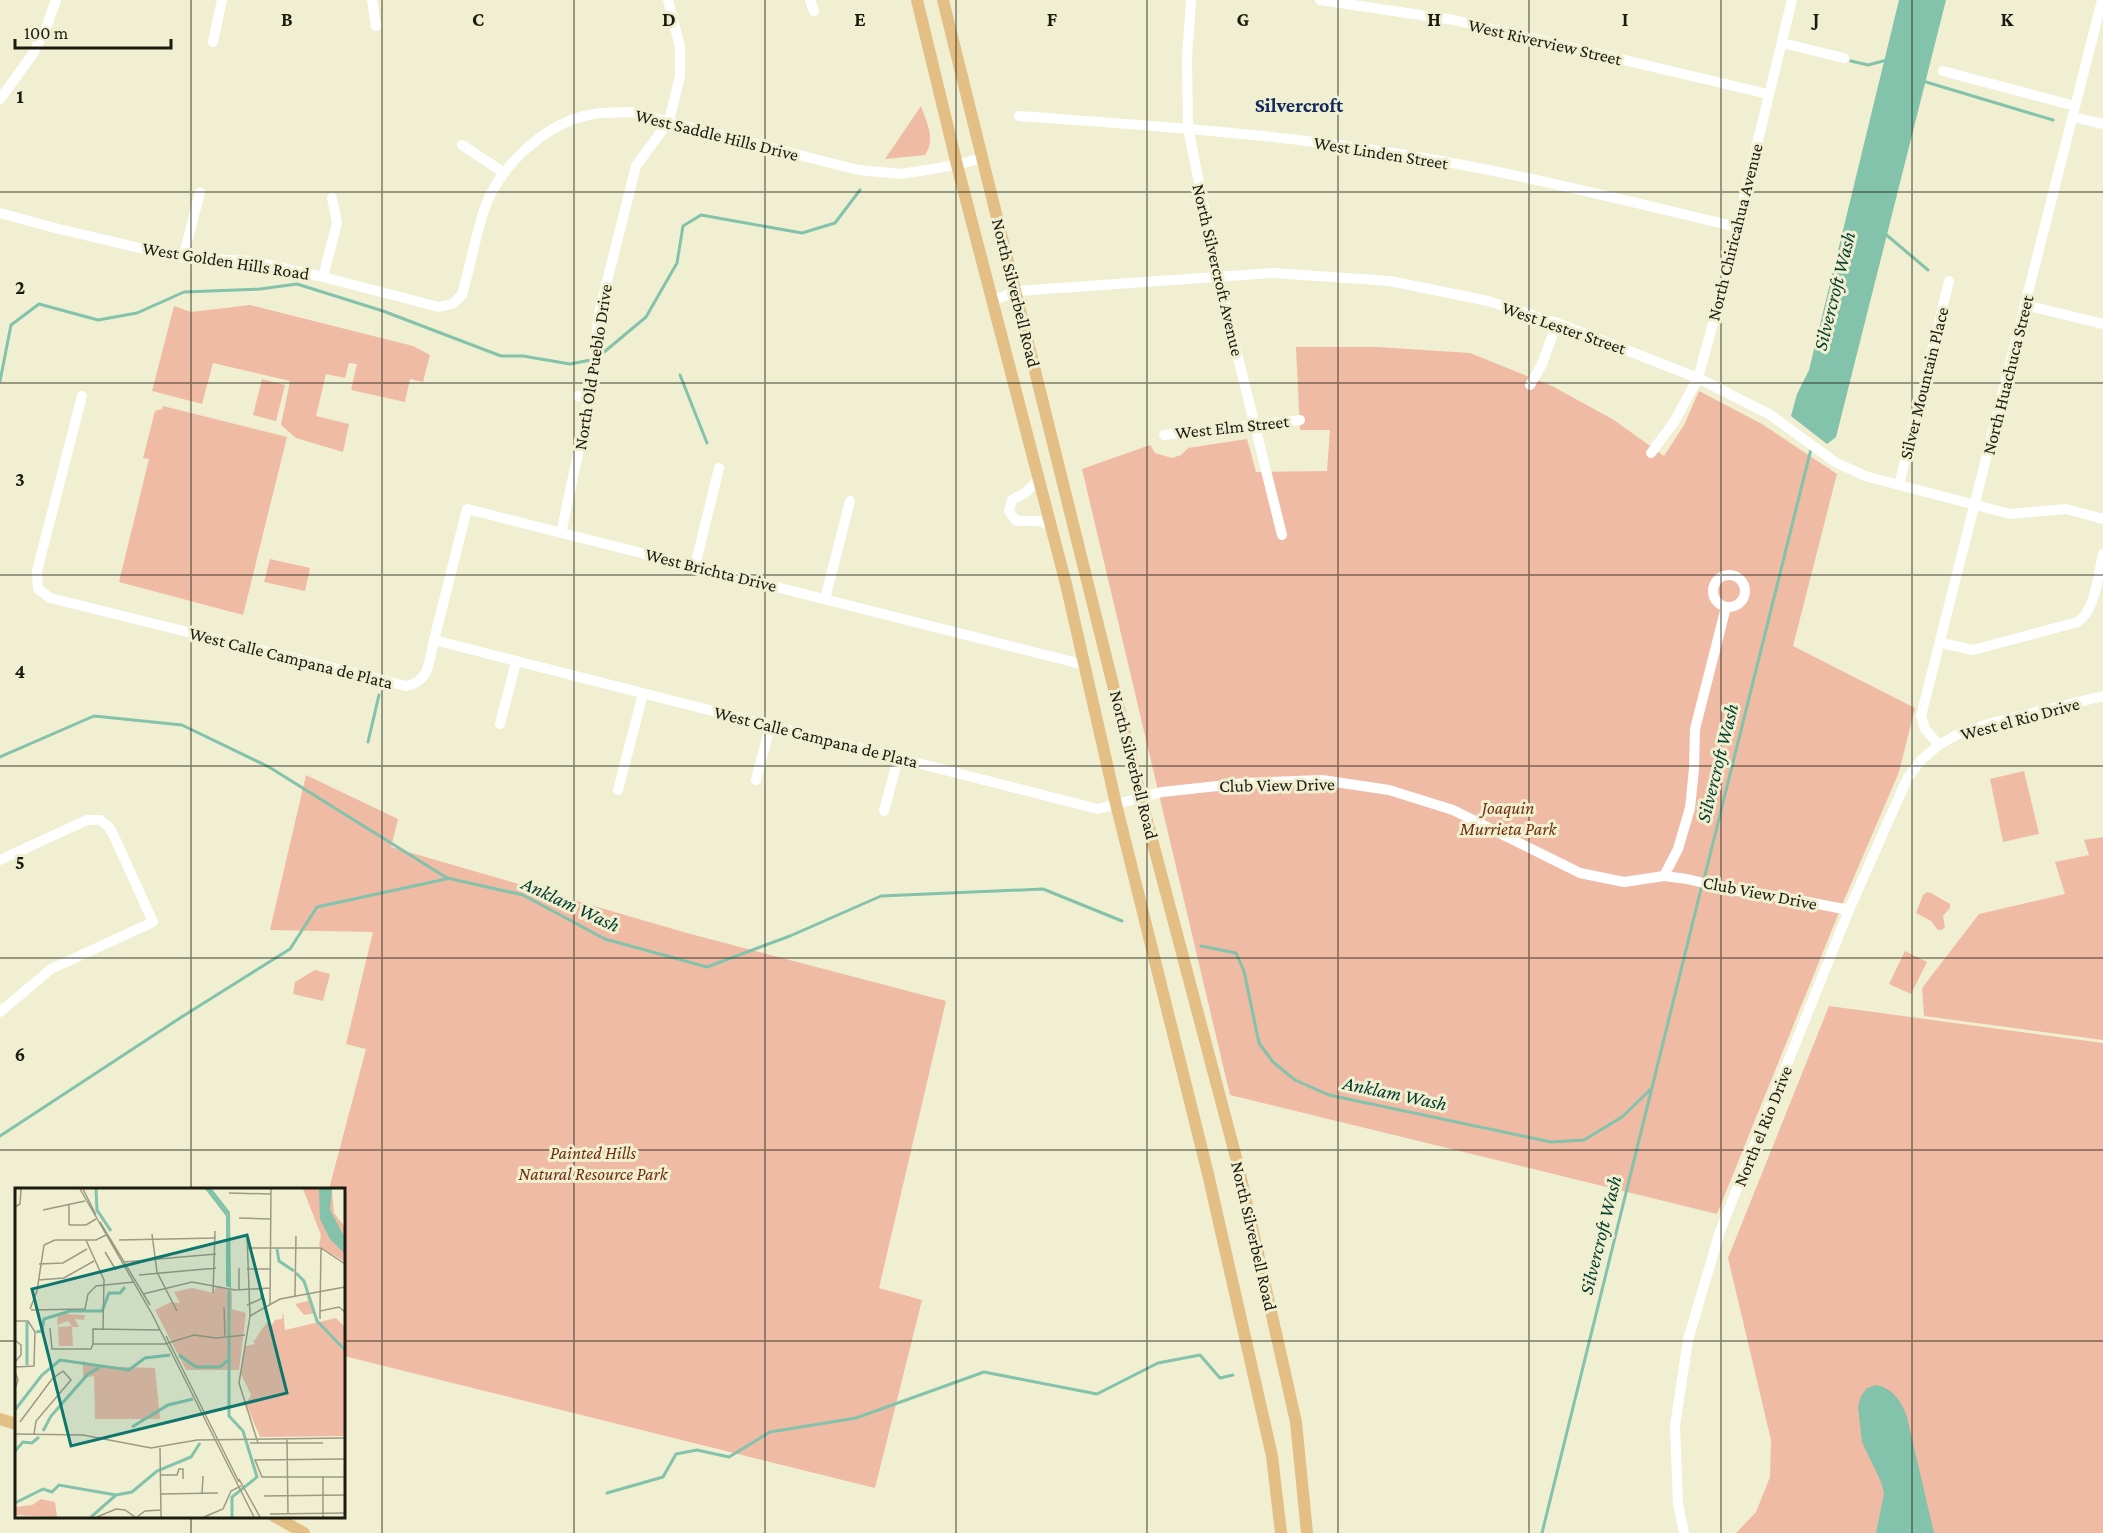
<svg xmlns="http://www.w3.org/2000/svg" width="2103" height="1533" font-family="'Crimson Pro',serif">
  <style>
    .green { fill: #f0bba5 }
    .water { fill: #83c2ab }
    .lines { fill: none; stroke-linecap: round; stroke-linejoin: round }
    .stream { stroke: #83c2ab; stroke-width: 3 }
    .minor { stroke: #fff; stroke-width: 10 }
    .major { stroke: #e4bf85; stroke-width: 12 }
    .grid { fill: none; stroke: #1b1b10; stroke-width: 1.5; stroke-opacity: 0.55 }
    .labels { text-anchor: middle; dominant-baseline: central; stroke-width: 6; stroke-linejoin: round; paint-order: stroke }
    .street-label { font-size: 18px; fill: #1b1b10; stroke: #f0efd1 }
    .park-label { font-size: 18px; font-style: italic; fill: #702e0d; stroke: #f0efd1 }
    .neighbourhood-label { font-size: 20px; font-weight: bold; fill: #11295e; stroke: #f0efd1 }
    .water-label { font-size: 20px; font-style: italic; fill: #033c2d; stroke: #f0efd1 }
    .inset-river { fill: none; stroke: #83c2ab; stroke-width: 3 }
    .inset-road { fill: none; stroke: #9b9a84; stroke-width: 1.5 }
    .view { fill: #0f766e; fill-opacity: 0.15; stroke: #0f766e; stroke-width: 3 }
    .inset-edge { fill: none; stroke: #1b1b10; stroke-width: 3 }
    .grid-label { font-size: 20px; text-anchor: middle; font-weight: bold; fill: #1b1b10; stroke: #f0efd1; stroke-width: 6; stroke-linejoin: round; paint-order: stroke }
  </style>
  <rect width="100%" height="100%" fill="#f0efd1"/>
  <!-- green -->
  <g class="green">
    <path d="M921,106C927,124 936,139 925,155L885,159Z"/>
    <polygon points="250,305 413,346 430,355 423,382 410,379 405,402 351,390 357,364 349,363 345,378 326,374 316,416 349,424 343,452 296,438 281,425 290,381 213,363 202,404 152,391 174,306 191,312"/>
    <polygon points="1296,347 1378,347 1470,353 1552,386 1614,420 1664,456 1684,425 1699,391 1762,424 1837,474 1793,646 1915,708 1899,772 1842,905 1717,1214 1230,1095 1082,469 1150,445 1155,453 1172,458 1181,455 1188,448 1247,439 1256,472 1327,471 1330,430 1300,430"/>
    <polygon points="262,379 285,385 276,421 253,415"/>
    <polygon points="163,406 287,437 243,615 119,582 149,459 143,458 155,411 162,409"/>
    <polygon points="270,559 310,568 305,591 264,582"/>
    <polygon points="2024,771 2039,834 2003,842 1990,779"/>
    <polygon points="306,775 398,819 391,847 687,933 946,1001 879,1288 922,1300 875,1488 344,1356 344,1190 329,1189 366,1049 346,1044 373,932 270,930"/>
    <polygon points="2103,837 2103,1040 1924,1016 1922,988 1979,914 2065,894 2055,862 2089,855 2084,840"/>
    <polygon points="1927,892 1931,893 1950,904 1950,908 1943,916 1945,927 1942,930 1938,930 1931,921 1916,913 1923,895"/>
    <polygon points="1905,951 1927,962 1911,994 1889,984"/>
    <polygon points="315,970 330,974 323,1001 293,994 295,982"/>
    <polygon points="1829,1006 2103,1043 2103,1533 1736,1533 1756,1512 1770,1477 1771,1440 1728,1258"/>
  </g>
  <!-- water -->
  <g class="water">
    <polygon points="1899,0 1946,0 1836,437 1827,444 1791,416 1797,394 1809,370"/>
    <path d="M1876,1385C1893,1388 1902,1402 1907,1417L1934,1533H1876L1884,1493L1881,1482L1862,1442L1858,1407L1861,1396L1867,1388Z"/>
  </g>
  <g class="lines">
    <!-- stream -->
    <g class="stream">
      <polyline points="1851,61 1868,65 1887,60"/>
      <polyline points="1922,78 1926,82 2053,120"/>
      <polyline points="1883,232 1928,270"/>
      <polyline points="597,358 646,317 677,263 683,226 701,215 802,233 835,223 860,190"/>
      <polyline points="680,375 707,443"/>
      <polyline points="0,381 11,325 39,304 98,320 137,313 184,292 260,289 297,284 383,311 501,356 523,356 570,364 591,360"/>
      <polyline points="368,742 379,695"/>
      <polyline points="0,757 94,716 182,725 269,767 447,878 523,895 605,939 707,967 790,936 881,896 1043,889 1122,921"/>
      <polyline points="1704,879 1811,449"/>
      <polyline points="1201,946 1236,953 1244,971 1259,1043 1273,1062 1295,1080 1329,1095 1551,1142 1584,1140 1622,1117 1651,1089"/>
      <polyline points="0,1136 180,1018 290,949 317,907 446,879"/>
      <polyline points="607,1493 663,1477 676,1454 697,1450 729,1457 770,1432 856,1418 984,1372 1097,1394 1158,1363 1200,1355 1220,1378 1233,1375"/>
      <polyline points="1542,1533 1702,885"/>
    </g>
    <!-- minor -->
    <g class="minor">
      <polyline points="372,0 376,26"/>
      <polyline points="810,0 814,11"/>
      <polyline points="1191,0 1187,58 1188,128 1218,277 1282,535"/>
      <polyline points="1320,0 1454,20 1768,94"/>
      <polyline points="213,42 222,0"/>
      <polyline points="1782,43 1844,58"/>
      <polyline points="1943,71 2075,106"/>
      <polyline points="0,99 32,55 45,31 56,0"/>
      <path d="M1019,116C1128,124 1237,131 1345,146C1478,163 1607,196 1737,227"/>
      <polyline points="2073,117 2103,124"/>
      <polyline points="462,145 503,172"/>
      <path d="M0,213L59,229L183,258L251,261L323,277L439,307L452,304L462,295C470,267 475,238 484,210C499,166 547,121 594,114C606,112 619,113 631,112L858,170L901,174L957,165L981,158"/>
      <polyline points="183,258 200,192"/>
      <polyline points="323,277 337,223 332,198"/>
      <polyline points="992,301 1017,291 1273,273 1390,281 1488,301 1557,323 1698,378 1769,414 1835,462 1865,476 2010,514 2066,509 2103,519"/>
      <polyline points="2025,305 2103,324"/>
      <polyline points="1530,385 1542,364 1557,323"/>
      <path d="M82,396L37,571L38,589L50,598L406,686C430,682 429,660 434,640L1098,809L1162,792L1245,783L1322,780L1389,790L1453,810L1580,873L1624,882L1664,876L1687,879L1737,891L1782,897L1849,910"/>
      <polyline points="578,396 590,399"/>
      <polyline points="1164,435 1300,420"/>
      <polyline points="1651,453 1674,422 1698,378 1718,305 1792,0"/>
      <polyline points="1039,479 1025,493 1012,500 1009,511 1016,521 1040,521 1051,526"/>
      <polyline points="1899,485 1949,281"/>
      <polyline points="561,533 593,384 598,317 636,166 669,121 680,76 680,47 668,0"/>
      <polyline points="695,566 719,468"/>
      <circle cx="1729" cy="591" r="16"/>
      <polyline points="825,599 850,501"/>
      <polyline points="434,640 467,509 1085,665"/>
      <path d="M1941,643L1973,650L2078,622C2096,609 2098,575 2103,554"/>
      <polyline points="500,724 516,662"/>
      <polyline points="1939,745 1925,729 1921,716 2102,0"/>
      <polyline points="756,780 770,726"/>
      <polyline points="618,790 643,694"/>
      <polyline points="884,811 898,758"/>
      <polyline points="0,860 87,820 100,820"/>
      <polyline points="1664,876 1678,849 1690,808 1694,769 1695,729 1726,607"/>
      <polyline points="0,1012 51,969 153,922 113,834 109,827 100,820"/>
      <polyline points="1684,1533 1678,1504 1675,1426 1688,1340 1720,1231 1849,910 1907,779 1921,760 1939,745 1960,733 1995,722 2103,696"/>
    </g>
    <!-- major -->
    <g class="major">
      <polyline points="917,0 957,165 1066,584 1116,804 1208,1174 1272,1456 1281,1533"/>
      <polyline points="943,0 1141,798 1238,1165 1296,1422 1307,1533"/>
      <polyline points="0,1419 16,1424"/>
      <polyline points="274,1516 304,1533"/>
    </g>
  </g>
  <!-- grid -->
  <path class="grid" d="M191,0V1190M382,0V1533M574,0V1533M765,0V1533M956,0V1533M1147,0V1533M1338,0V1533M1529,0V1533M1721,0V1533M1912,0V1533M0,192H2103M0,383H2103M0,575H2103M0,766H2103M0,958H2103M0,1150H2103M0,1341H16M344,1341H2103M191,1516V1533"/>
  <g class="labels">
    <!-- street labels -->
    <g class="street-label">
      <text transform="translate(1545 42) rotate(13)">West Riverview Street</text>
      <text transform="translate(717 135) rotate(14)">West Saddle Hills Drive</text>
      <text transform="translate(1381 153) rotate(9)">West Linden Street</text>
      <text transform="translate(1735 232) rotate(-76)">North Chiricahua Avenue</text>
      <text transform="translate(226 261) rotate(9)">West Golden Hills Road</text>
      <text transform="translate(1218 270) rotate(77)">North Silvercroft Avenue</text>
      <text transform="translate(1016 293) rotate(76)">North Silverbell Road</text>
      <text transform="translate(1564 328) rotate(19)">West Lester Street</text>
      <text transform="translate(593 367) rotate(-81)">North Old Pueblo Drive</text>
      <text transform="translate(2008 375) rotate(-76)">North Huachuca Street</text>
      <text transform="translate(1924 383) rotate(-76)">Silver Mountain Place</text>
      <text transform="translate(1232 427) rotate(-6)">West Elm Street</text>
      <text transform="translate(711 570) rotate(14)">West Brichta Drive</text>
      <text transform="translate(291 658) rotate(14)">West Calle Campana de Plata</text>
      <text transform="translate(2020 719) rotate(-15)">West el Rio Drive</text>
      <text transform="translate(816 737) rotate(14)">West Calle Campana de Plata</text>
      <text transform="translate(1134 765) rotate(76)">North Silverbell Road</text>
      <text transform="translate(1277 785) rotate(-1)">Club View Drive</text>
      <text transform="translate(1760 893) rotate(11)">Club View Drive</text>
      <text transform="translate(1763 1126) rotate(-68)">North el Rio Drive</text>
      <text transform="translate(1254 1236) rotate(77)">North Silverbell Road</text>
    </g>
    <!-- park labels -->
    <g class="park-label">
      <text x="1508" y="808">Joaquin<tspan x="1508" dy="21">Murrieta Park</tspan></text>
      <text x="593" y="1153">Painted Hills<tspan x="593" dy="21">Natural Resource Park</tspan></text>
    </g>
    <!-- neighbourhood labels -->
    <g class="neighbourhood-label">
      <text x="1299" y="105">Silvercroft</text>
    </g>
    <!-- water labels -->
    <g class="water-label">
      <text transform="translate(1834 291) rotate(-76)">Silvercroft Wash</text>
      <text transform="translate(1717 763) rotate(-76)">Silvercroft Wash</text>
      <text transform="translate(571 904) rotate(25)">Anklam Wash</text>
      <text transform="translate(1395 1093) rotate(12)">Anklam Wash</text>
      <text transform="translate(1600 1235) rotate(-76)">Silvercroft Wash</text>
    </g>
  </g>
  <!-- overview -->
  <g transform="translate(15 1188)">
    <rect width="330" height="330" fill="#f0efd1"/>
    <path d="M288,1H317L319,25L330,39V74L304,58L306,47ZM201,98L217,103V121L231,125L224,182H171L140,122L156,114L165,115L159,104L177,100L199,105ZM291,107L300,125L289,127L280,116L293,113ZM268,123L270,142L321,130L330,139V248L245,249L231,216L236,207L226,186L230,158L240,156L236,150L239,153L252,134L257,137L260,132L267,131ZM50,126L70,127L69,132L60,131L64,139H57L58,158H44L43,139L57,138L53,133L42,137L43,128ZM68,173L79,178L140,180L145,231H80L79,188L68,190ZM26,311L40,314L42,329L0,327V319L17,317Z" fill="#f0bba5"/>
    <path d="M190,1H197L215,24L216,100L211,98V28ZM304,1H317L315,22L330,50V66L315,51L305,31Z" fill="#83c2ab"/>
    <path class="inset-river" d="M81,1L82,22L96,43M262,61L264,73L279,83M281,85L289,93L302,133L330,162M214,102V228L228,243L242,289L217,309V329M21,144L27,143L29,131L55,123H87L94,105H105L110,99M164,167L181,179H205L214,171M12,177V134M0,222L27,187L45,172L114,182L130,170L155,167M117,239L153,217L178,211M28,243L36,228L73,186L84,180M0,263L8,254L17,255L24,249M0,315L28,301L37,304L44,297L101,307M76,329L101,307L117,304L142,283L176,269L185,255"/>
    <path class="inset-road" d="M65,1L137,126L239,329M68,1L81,27M214,5L256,6M54,17V37M0,19L5,16L6,1M28,22L70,13M224,30L256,31M85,34L135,117M54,37H71L81,31M137,46L142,84L162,123M232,47L235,128M71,52L89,92L88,141M104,52L201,50M29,57L40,52H81L91,47M232,60H306L330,76M90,64L101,82M109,74L201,66M24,76L48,75L72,61M224,80V102M232,81H255M124,87L201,80M23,92L49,90L79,73M198,105L200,43M128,106L177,94L220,102L255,100M280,108L281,48M255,116L256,1M232,117L246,111L247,101M209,119L210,148M15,121L22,103L29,57M16,122L70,121L73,106L81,98L119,94M305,123L306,60M235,128L224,195L243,255M235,128L265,111L330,99M305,131V123L324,119L330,124M0,133H13L20,144L19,178L0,179M35,140L37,161H76L78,156H150L179,147L201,150L230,147M151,148L224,294M0,152L6,157V167L0,174M78,156V141L145,142M0,184L3,192L0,201M5,234L37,191L48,183M0,246L68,247L136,260L182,252L330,250M19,246L21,233L56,192L48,183M272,251L273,325M235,255H308M145,260L146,329M330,271L240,272L247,289H330M146,287H162L164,281H168V291M308,289V329M224,291L245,329M146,306L203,305M187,306L188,288M249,308L330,307M255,326L330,325M82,329L101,321L110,322L120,329M122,329L130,323L146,322M189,329L208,321L216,303L226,298"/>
    <path class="view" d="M232,47L272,205L56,258L17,101Z"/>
    <rect width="330" height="330" class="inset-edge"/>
  </g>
  <g class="grid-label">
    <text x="287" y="26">B</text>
    <text x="478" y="26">C</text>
    <text x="669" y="26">D</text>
    <text x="860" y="26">E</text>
    <text x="1052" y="26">F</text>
    <text x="1243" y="26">G</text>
    <text x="1434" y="26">H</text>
    <text x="1625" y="26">I</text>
    <text x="1816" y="26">J</text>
    <text x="2007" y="26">K</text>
    <text x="20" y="103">1</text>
    <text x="20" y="294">2</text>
    <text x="20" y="486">3</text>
    <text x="20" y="678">4</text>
    <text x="20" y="869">5</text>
    <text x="20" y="1061">6</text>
  </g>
  <!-- scale -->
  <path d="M15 39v9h156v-9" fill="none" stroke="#1b1b10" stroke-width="3"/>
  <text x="24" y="39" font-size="18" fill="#1b1b10" stroke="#f0efd1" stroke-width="4.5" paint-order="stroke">100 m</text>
</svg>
